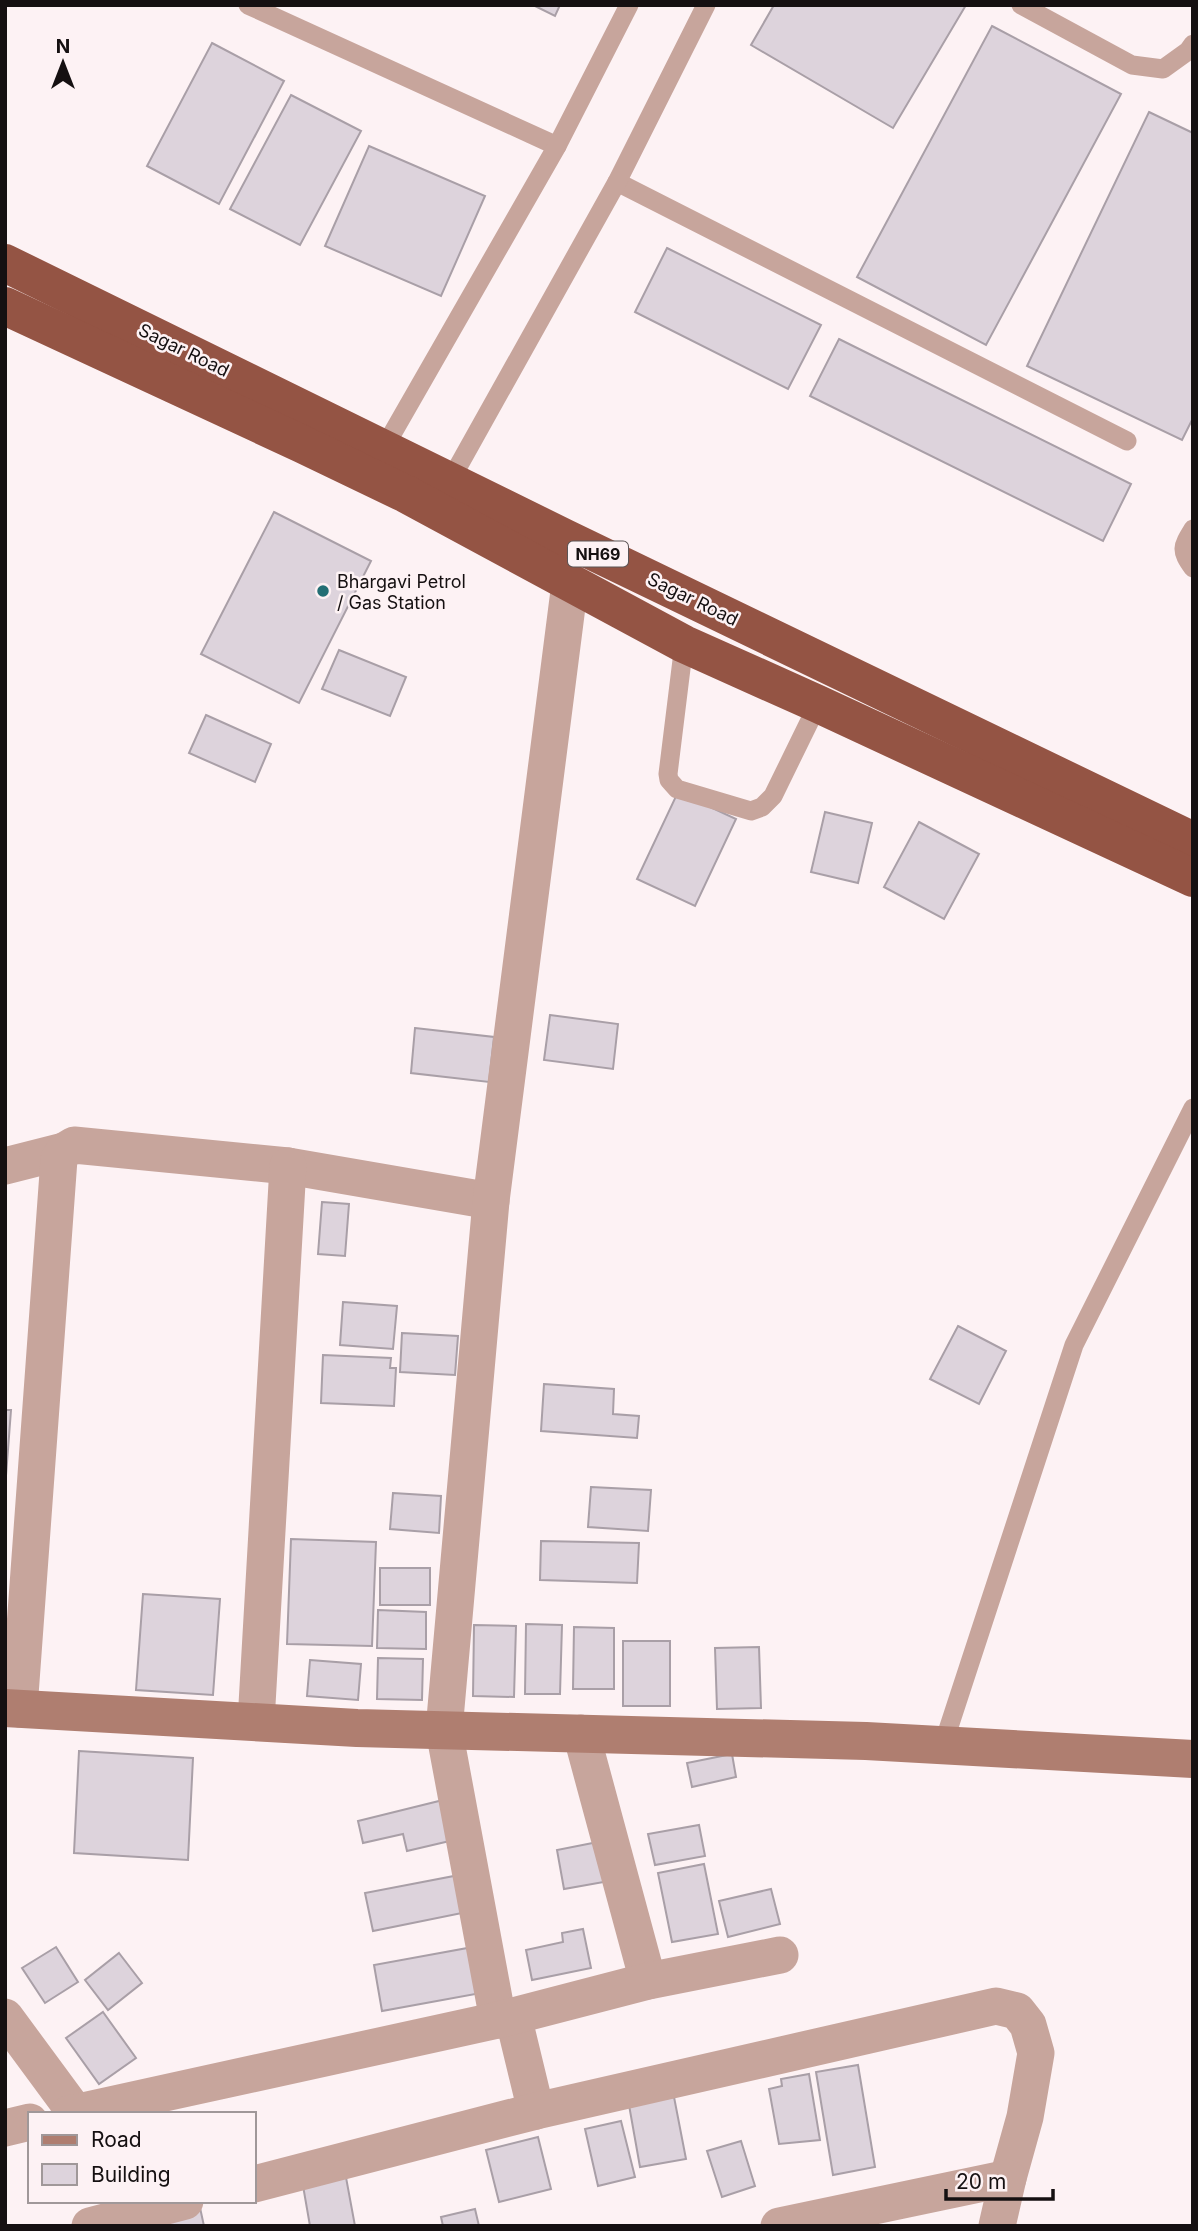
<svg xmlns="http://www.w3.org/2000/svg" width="1198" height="2231" font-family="Inter,sans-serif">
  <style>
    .building { fill: #ddd3dc; stroke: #a99fa7; stroke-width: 2 }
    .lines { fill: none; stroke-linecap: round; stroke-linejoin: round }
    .service { stroke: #c7a59c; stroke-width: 19 }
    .minor { stroke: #c7a59c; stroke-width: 37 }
    .secondary { stroke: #af7e70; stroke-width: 38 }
    .trunk { stroke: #945444; stroke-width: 38 }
    .poi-dot { fill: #236e74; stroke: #fdf2f4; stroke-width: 2.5 }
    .labels { text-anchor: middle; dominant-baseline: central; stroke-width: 5; stroke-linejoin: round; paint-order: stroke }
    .shield { fill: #fdf2f4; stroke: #5b5455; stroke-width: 2 }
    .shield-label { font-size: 16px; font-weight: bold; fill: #151011 }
    .street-label { font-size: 18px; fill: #151011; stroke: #fdf2f4 }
    .poi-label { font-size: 18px; fill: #151011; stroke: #fdf2f4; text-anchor: start }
  </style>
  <rect width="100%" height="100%" fill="#fdf2f4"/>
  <!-- building -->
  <g class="building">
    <polygon points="533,5 560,5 555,16"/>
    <polygon points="774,5 966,5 893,128 751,45"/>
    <polygon points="992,26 1121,94 986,345 857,277"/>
    <polygon points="212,43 284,81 219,204 147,166"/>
    <polygon points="291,95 361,131 300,245 230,209"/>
    <polygon points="1149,112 1193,133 1193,418 1182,440 1027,366"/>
    <polygon points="369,146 485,196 441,296 325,246"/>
    <polygon points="667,248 821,325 788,389 635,312"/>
    <polygon points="839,339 1131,484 1103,541 810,396"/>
    <polygon points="274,512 371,561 299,703 201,654"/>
    <polygon points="339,650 406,677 390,716 322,689"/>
    <polygon points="206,715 271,744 255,782 189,753"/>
    <polygon points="678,792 736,819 695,906 637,879"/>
    <polygon points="825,812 872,823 858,883 811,872"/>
    <polygon points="919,822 979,854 944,919 884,887"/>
    <polygon points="550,1015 618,1024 613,1069 544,1060"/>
    <polygon points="415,1028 494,1037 489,1082 411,1073"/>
    <polygon points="322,1202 349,1204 345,1256 318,1254"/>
    <polygon points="343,1302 397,1306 393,1349 340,1345"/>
    <polygon points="958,1326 1006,1351 979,1404 930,1379"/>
    <polygon points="402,1333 458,1336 455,1375 400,1372"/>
    <polygon points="323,1355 391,1358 390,1368 396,1368 394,1406 321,1403"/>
    <polygon points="544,1384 614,1389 613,1414 639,1416 637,1438 541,1431"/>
    <polygon points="5,1410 11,1410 5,1489"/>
    <polygon points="591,1487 651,1490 648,1531 588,1527"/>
    <polygon points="393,1493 441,1496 439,1533 390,1529"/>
    <polygon points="291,1539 376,1542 372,1646 287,1644"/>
    <polygon points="541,1541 639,1543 637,1583 540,1580"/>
    <rect x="380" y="1568" width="50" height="37"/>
    <polygon points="143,1594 220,1599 213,1695 136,1690"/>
    <polygon points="378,1610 426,1612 426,1649 377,1648"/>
    <polygon points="526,1624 562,1625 560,1694 525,1694"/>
    <polygon points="474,1625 516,1626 514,1697 473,1696"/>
    <polygon points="574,1627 614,1628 614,1689 573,1689"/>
    <rect x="623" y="1641" width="47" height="65"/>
    <polygon points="759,1647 761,1708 717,1709 715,1648"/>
    <polygon points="378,1658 423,1659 422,1700 377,1699"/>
    <polygon points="310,1660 361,1664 358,1700 307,1696"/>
    <polygon points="79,1751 193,1758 188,1860 74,1853"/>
    <polygon points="732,1754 736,1777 692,1787 687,1763"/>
    <polygon points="443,1800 454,1840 407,1851 403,1834 363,1843 358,1821"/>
    <polygon points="699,1825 705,1856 655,1865 648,1834"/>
    <polygon points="608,1840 615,1880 564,1889 557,1850"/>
    <polygon points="704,1864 718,1934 672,1942 658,1873"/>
    <polygon points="454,1876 462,1913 373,1931 365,1893"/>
    <polygon points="771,1889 780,1924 728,1937 719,1901"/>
    <polygon points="583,1929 591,1968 532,1980 526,1950 563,1942 562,1933"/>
    <polygon points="56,1947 78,1982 45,2003 22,1968"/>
    <polygon points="473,1947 481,1993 382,2011 374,1965"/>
    <polygon points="119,1953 142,1983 108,2010 85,1980"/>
    <polygon points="103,2012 136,2058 99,2084 66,2038"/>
    <polygon points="858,2065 875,2167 833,2175 816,2072"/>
    <polygon points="809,2074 820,2140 779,2144 769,2089 782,2086 781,2079"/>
    <polygon points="674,2097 686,2159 640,2167 629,2105"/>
    <polygon points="621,2121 635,2177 598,2186 585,2129"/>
    <polygon points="538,2137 551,2189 499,2202 486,2150"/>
    <polygon points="741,2141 755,2186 722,2197 707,2151"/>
    <polygon points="345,2172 355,2226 310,2226 302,2180"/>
    <polygon points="199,2203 204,2226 157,2226"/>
    <polygon points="475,2209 479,2226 443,2226 441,2217"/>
  </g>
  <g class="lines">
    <!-- service -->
    <g class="service">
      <polyline points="248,5 557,146"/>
      <polyline points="1021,5 1132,65 1163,69 1188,51 1193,44"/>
      <polyline points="617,182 1127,441"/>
      <polyline points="384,448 557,146 629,5"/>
      <polyline points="450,481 617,182 706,5"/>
      <path d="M1193,529C1182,547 1180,550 1193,568"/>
      <polyline points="684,644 668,774 669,780 677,789 751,811 762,807 773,796 818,704"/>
      <polyline points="943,1745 1074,1345 1193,1108"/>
    </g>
    <!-- minor -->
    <g class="minor">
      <polyline points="5,1166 64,1151"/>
      <polyline points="19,1709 59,1159 64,1151 74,1145 288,1166 491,1201"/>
      <polyline points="256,1722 288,1166"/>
      <polyline points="581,1733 648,1981"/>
      <polyline points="513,2016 536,2111"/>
      <polyline points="5,2017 75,2112"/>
      <polyline points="498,2020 444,1730 491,1201 570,583"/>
      <polyline points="69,2114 498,2020 648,1981 780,1955"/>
      <polyline points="5,2128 30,2122"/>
      <polyline points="254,2184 536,2111 996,2006 1017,2011 1028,2025 1036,2053 1025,2117 1008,2178 997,2226"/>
      <polyline points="90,2226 185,2201"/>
      <polyline points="779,2226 1008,2178"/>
    </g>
    <!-- secondary -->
    <polyline class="secondary" points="5,1708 357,1728 866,1741 1193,1759"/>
    <!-- trunk -->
    <g class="trunk">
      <polyline points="5,263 565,538 1193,841"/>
      <polyline points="5,306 302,444 406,494 684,644 818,704 1193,878"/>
    </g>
  </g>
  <!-- markers -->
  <circle class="poi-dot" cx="323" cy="591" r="7"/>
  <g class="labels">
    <!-- shield labels -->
    <rect class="shield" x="568" y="541.5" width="60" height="25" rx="5"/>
    <g class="shield-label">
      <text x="598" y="554">NH69</text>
    </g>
    <!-- street labels -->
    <g class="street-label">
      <text transform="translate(184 350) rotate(26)">Sagar Road</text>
      <text transform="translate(693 599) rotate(26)">Sagar Road</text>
    </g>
    <!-- poi labels -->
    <g class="poi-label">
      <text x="337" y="581">Bhargavi Petrol<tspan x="337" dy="21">/ Gas Station</tspan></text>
    </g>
  </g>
  <!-- border -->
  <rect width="1198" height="2231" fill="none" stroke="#151011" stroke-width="14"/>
  <!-- legend -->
  <rect x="28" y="2112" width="228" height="91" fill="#fdf2f4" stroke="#a09899" stroke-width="2"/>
  <rect x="42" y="2135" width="35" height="10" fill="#af7e70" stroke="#a09899" stroke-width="2"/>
  <text x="91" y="2147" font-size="21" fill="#151011">Road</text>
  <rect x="42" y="2164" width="35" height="21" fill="#ddd3dc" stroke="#a09899" stroke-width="2"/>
  <text x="91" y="2182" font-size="21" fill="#151011">Building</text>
  <!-- north arrow -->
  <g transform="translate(63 63)" stroke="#fdf2f4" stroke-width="5" paint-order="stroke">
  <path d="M0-5L12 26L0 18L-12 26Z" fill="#151011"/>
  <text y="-10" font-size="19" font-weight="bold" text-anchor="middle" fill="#151011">N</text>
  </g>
  <!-- scale -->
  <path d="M946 2189v10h107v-10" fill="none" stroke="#151011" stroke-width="3.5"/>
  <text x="956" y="2189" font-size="21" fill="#151011" stroke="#fdf2f4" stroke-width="5" paint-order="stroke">20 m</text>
</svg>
